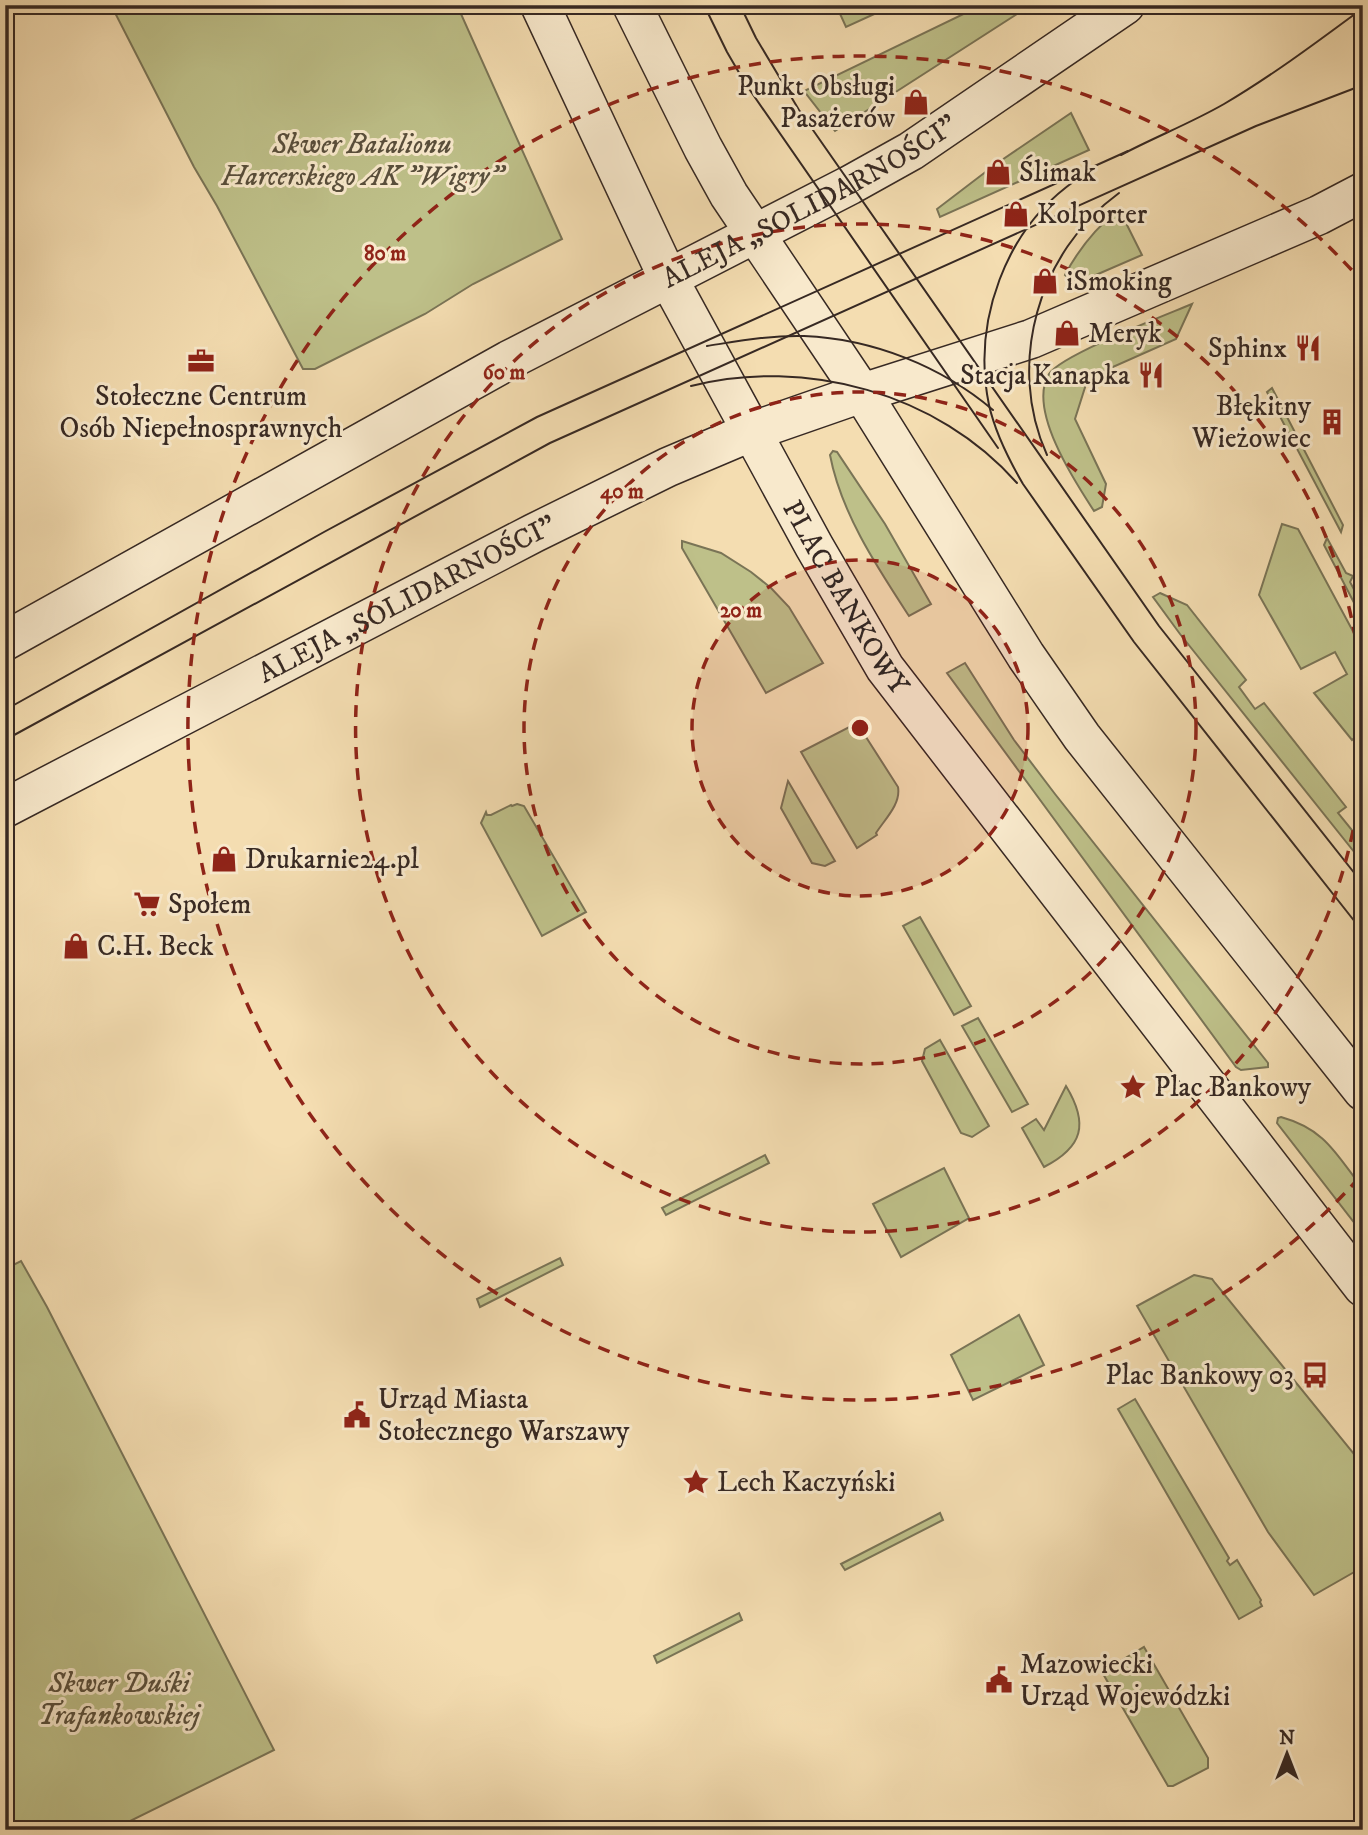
<svg xmlns="http://www.w3.org/2000/svg" width="1368" height="1835" font-family="'IM FELL DW Pica',serif">
  <style>
    .green { fill: #bec089; stroke: #7a7456; stroke-width: 2 }
    .lines { fill: none; stroke-linecap: round; stroke-linejoin: round }
    .secondary-casing { stroke: #372923; stroke-width: 41 }
    .secondary { stroke: #f8e9cc; stroke-width: 38 }
    .tram { stroke: #372923; stroke-width: 2 }
    .ring { fill: none; stroke: #8f2418; stroke-width: 3.5; stroke-dasharray: 12 9 }
    .labels { text-anchor: middle; dominant-baseline: central; stroke-width: 6; stroke-linejoin: round; paint-order: stroke }
    .poi-label { font-size: 28px; fill: #372923; stroke: #f8e9cc; text-anchor: start }
    .park-label { font-size: 28px; font-style: italic; fill: #594f3c; stroke: #f8e9cc }
    .street-label { font-size: 28px; fill: #372923; stroke: #f8e9cc }
    .centre { fill: #8f2418; stroke: #f8e9cc; stroke-width: 3.5 }
    .ring-label { font-size: 21px; text-anchor: middle; font-weight: bold; fill: #8f2418; stroke: #f8e9cc; stroke-width: 6; stroke-linejoin: round; paint-order: stroke }
  </style>
  <rect width="100%" height="100%" fill="#f4ddb1"/>
  <filter id="stains"><feTurbulence type="fractalNoise" baseFrequency=".00286" numOctaves="4"/><feColorMatrix values="0 0 0 0 .2 0 0 0 0 .09 0 0 0 0 .02 0 0 0 .5 -.17"/></filter>
  <radialGradient id="worn" r=".72"><stop offset=".6" stop-color="#630" stop-opacity="0"/><stop offset="1" stop-color="#630" stop-opacity=".3"/></radialGradient>
  <!-- green -->
  <g class="green">
    <polygon points="111,5 457,5 562,239 473,284 425,314 315,369 303,369 217,206 194,167"/>
    <polygon points="836,5 894,5 846,27"/>
    <polygon points="982,5 1031,5 835,131 804,91"/>
    <polygon points="1071,113 1089,150 940,217 937,209 996,164"/>
    <path d="M1119,209L1142,255L1075,284L1065,275C1078,250 1097,227 1119,209Z"/>
    <path d="M1192,304L1176,339L1088,378L1075,419L1106,484L1102,507L1094,511C1075,482 1027,409 1049,374C1061,355 1166,315 1192,304Z"/>
    <polygon points="1272,388 1343,525 1341,532 1267,392"/>
    <path d="M833,451L837,452L885,524L931,604L909,616C877,567 841,513 830,455Z"/>
    <polygon points="1282,524 1298,529 1363,650 1363,736 1360,733 1352,740 1314,693 1347,674 1335,652 1301,669 1259,595"/>
    <polygon points="1327,538 1346,573 1353,576 1350,582 1363,606 1363,620 1324,545"/>
    <polygon points="682,541 721,553 751,572 771,588 789,607 823,663 766,693 682,548"/>
    <polygon points="1160,593 1187,605 1246,680 1239,687 1255,709 1264,703 1346,807 1338,813 1355,834 1363,829 1363,863 1180,634 1153,597"/>
    <polygon points="965,663 1014,740 1055,794 1268,1063 1268,1067 1241,1070 1236,1067 947,673"/>
    <path d="M857,723L898,787C901,804 885,819 876,833L877,835L857,848L801,752Z"/>
    <polygon points="788,781 835,861 825,866 812,863 781,808"/>
    <polygon points="517,804 524,806 586,912 542,936 481,823 486,812 487,815 491,815 511,805 512,806"/>
    <polygon points="920,917 971,1006 954,1015 903,926"/>
    <polygon points="978,1018 1028,1104 1012,1112 962,1026"/>
    <polygon points="940,1040 989,1126 972,1137 961,1133 922,1061 925,1049"/>
    <path d="M1066,1086C1089,1124 1083,1147 1044,1167L1022,1128L1036,1119L1044,1130Z"/>
    <path d="M1281,1117C1324,1129 1335,1152 1360,1185L1363,1189V1234L1277,1123L1278,1118Z"/>
    <polygon points="765,1155 769,1163 666,1215 662,1208"/>
    <polygon points="944,1168 969,1218 901,1257 873,1204"/>
    <polygon points="560,1258 563,1265 480,1307 477,1299"/>
    <polygon points="21,1261 47,1307 274,1750 112,1830 5,1830 5,1269"/>
    <polygon points="1194,1275 1212,1279 1215,1283 1363,1465 1363,1567 1314,1595 1268,1532 1137,1306"/>
    <polygon points="1019,1315 1044,1365 973,1400 951,1355"/>
    <polygon points="1135,1399 1229,1558 1227,1561 1230,1565 1237,1560 1261,1600 1260,1602 1262,1606 1239,1619 1118,1409"/>
    <polygon points="940,1513 943,1520 845,1570 841,1564"/>
    <polygon points="739,1613 742,1620 657,1663 654,1656"/>
    <polygon points="1144,1647 1208,1758 1208,1768 1173,1786 1168,1786 1102,1672"/>
  </g>
  <g class="lines">
    <!-- secondary casing -->
    <g class="secondary-casing">
      <g id="secondary">
        <path id="s1" d="M540,5L668,278L814,546L885,668L1363,1287"/>
        <polyline points="632,5 703,148 729,195 862,393 1026,656 1082,737 1363,1091"/>
        <path id="s2" d="M5,641L509,360L850,185L911,151L1125,5"/>
        <path id="s3" d="M5,808L534,533L668,467L753,431L868,391L1031,339L1319,215L1363,192"/>
      </g>
    </g>
    <!-- secondary -->
    <use href="#secondary" class="secondary"/>
    <!-- tram -->
    <g class="tram">
      <polyline points="704,5 727,52 745,83 998,448"/>
      <polyline points="740,5 756,38 799,110 1159,626 1363,884"/>
      <path d="M1121,155C1155,137 1191,123 1224,104C1273,75 1317,42 1363,8"/>
      <path d="M1076,180C1005,229 972,322 989,405C995,432 1009,460 1023,484L1134,642L1363,932"/>
      <path d="M707,346C739,341 771,335 804,336C873,339 941,366 993,410"/>
      <path d="M691,386C805,357 938,393 1017,483"/>
      <path d="M1047,455C1006,364 1038,252 1119,193"/>
      <polyline points="5,710 324,532 537,417 1128,151"/>
      <polyline points="5,740 550,443 1256,126 1363,85"/>
    </g>
  </g>
  <!-- distance rings -->
  <circle cx="860" cy="728" r="168" fill="#8f2418" fill-opacity=".12"/>
  <g class="ring">
    <circle cx="860" cy="728" r="168"/>
    <circle cx="860" cy="728" r="336"/>
    <path d="M1362 768A504 504 0 1 1 1362 688"/>
    <path d="M1359 1178A672 672 0 1 1 1359 278"/>
  </g>
  <!-- icons -->
  <defs>
    <g id="shop-bare" transform="scale(2.1)"><path d="M-5-2.5h2.3a2.7 3.5 0 0 1 5.4 0H5L5.5 6h-11ZM-1.5-2.5h3a1.5 2.3 0 0 0-3 0Z" fill="#8f2418" stroke="#f8e9cc" stroke-width="2.5" paint-order="stroke"/></g>
    <g id="restaurant-bare" transform="scale(2.1)"><path d="M-5-6h1v4h1v-4h1v4h1v-4h1v5L-1.5 .5V6h-2V.5L-5-1ZM5-6V6H3V1.5H1.5Q1.5-4 5-6Z" fill="#8f2418" stroke="#f8e9cc" stroke-width="2.5" paint-order="stroke"/></g>
    <g id="office-bare" transform="scale(2.1)"><path d="M-6-3h4V-5.5h4V-3h4V5H-6ZM-1-4.5V-3h2v-1.5ZM-6 0V1H6V0Z" fill="#8f2418" stroke="#f8e9cc" stroke-width="2.5" paint-order="stroke"/></g>
    <g id="building-bare" transform="scale(2.1)"><path d="M-4-6H4V6H1V3H-1V6H-4ZM-2.5-4.3h1.7v1.8h-1.7ZM.8-4.3h1.7v1.8H.8ZM-2.5-1h1.7V.8h-1.7ZM.8-1h1.7V.8H.8Z" fill="#8f2418" stroke="#f8e9cc" stroke-width="2.5" paint-order="stroke"/></g>
    <g id="supermarket-bare" transform="scale(2.1)"><path d="M-6-5.5h2.5l.6 2H6L4.5 2H-2.5L-4.4-4H-6ZM-1.5 3.2a1.3 1.3 0 1 0 .1 0ZM3 3.2a1.3 1.3 0 1 0 .1 0Z" fill="#8f2418" stroke="#f8e9cc" stroke-width="2.5" paint-order="stroke"/></g>
    <g id="sight-bare" transform="scale(2.1)"><path d="M0-6L1.8-2.2L6-1.7L2.9 1.2L3.7 5.4L0 3.3L-3.7 5.4L-2.9 1.2L-6-1.7L-1.8-2.2Z" fill="#8f2418" stroke="#f8e9cc" stroke-width="2.5" paint-order="stroke"/></g>
    <g id="bus-bare" transform="scale(2.1)"><path d="M-5-6H5V4H4V6H2V4H-2V6H-4V4H-5ZM-3.5-4V0h7V-4ZM-3.5 1.2v1.5H-2V1.2ZM2 1.2v1.5H3.5V1.2Z" fill="#8f2418" stroke="#f8e9cc" stroke-width="2.5" paint-order="stroke"/></g>
    <g id="civic-bare" transform="scale(2.1)"><path d="M-.6-6.5H3V-4.5H.6V-3L4-1V1h2V6H-6V1h2V-1L-.6-3ZM-1.2 2.5V6h2.4V2.5Z" fill="#8f2418" stroke="#f8e9cc" stroke-width="2.5" paint-order="stroke"/></g>
  </defs>
  <g fill-rule="evenodd">
    <use href="#shop-bare" x="916" y="102"/>
    <use href="#shop-bare" x="998" y="172"/>
    <use href="#shop-bare" x="1016" y="214"/>
    <use href="#shop-bare" x="1045" y="281"/>
    <use href="#shop-bare" x="1067" y="333"/>
    <use href="#restaurant-bare" x="1308" y="348"/>
    <use href="#office-bare" x="201" y="361"/>
    <use href="#restaurant-bare" x="1151" y="375"/>
    <use href="#building-bare" x="1332" y="422"/>
    <use href="#shop-bare" x="224" y="859"/>
    <use href="#supermarket-bare" x="147" y="904"/>
    <use href="#shop-bare" x="76" y="946"/>
    <use href="#sight-bare" x="1133" y="1087"/>
    <use href="#bus-bare" x="1315" y="1375"/>
    <use href="#civic-bare" x="357" y="1415"/>
    <use href="#sight-bare" x="696" y="1482"/>
    <use href="#civic-bare" x="999" y="1680"/>
  </g>
  <g class="labels">
    <!-- poi labels -->
    <g class="poi-label">
      <text x="895" y="86" text-anchor="end">Punkt Obsługi<tspan x="895" dy="32">Pasażerów</tspan></text>
      <text x="1019" y="172">Ślimak</text>
      <text x="1037" y="214">Kolporter</text>
      <text x="1066" y="281">iSmoking</text>
      <text x="1088" y="333">Meryk</text>
      <text x="1287" y="348" text-anchor="end">Sphinx</text>
      <text x="1130" y="375" text-anchor="end">Stacja Kanapka</text>
      <text x="201" y="396" text-anchor="middle">Stołeczne Centrum<tspan x="201" dy="32">Osób Niepełnosprawnych</tspan></text>
      <text x="1311" y="406" text-anchor="end">Błękitny<tspan x="1311" dy="32">Wieżowiec</tspan></text>
      <text x="245" y="859">Drukarnie24.pl</text>
      <text x="168" y="904">Społem</text>
      <text x="97" y="946">C.H. Beck</text>
      <text x="1154" y="1087">Plac Bankowy</text>
      <text x="1294" y="1375" text-anchor="end">Plac Bankowy 03</text>
      <text x="378" y="1399">Urząd Miasta<tspan x="378" dy="32">Stołecznego Warszawy</tspan></text>
      <text x="717" y="1482">Lech Kaczyński</text>
      <text x="1020" y="1664">Mazowiecki<tspan x="1020" dy="32">Urząd Wojewódzki</tspan></text>
    </g>
    <!-- park labels -->
    <g class="park-label">
      <text x="362" y="144">Skwer Batalionu<tspan x="362" dy="32">Harcerskiego AK "Wigry"</tspan></text>
      <text x="119" y="1683">Skwer Duśki<tspan x="119" dy="32">Trafankowskiej</tspan></text>
    </g>
    <!-- street labels -->
    <g class="street-label">
      <text stroke="none"><textPath href="#s2" startOffset="917">ALEJA „SOLIDARNOŚCI”</textPath></text>
      <text stroke="none"><textPath href="#s1" startOffset="667">PLAC BANKOWY</textPath></text>
      <text stroke="none"><textPath href="#s3" startOffset="453">ALEJA „SOLIDARNOŚCI”</textPath></text>
    </g>
  </g>
  <circle cx="860" cy="728" r="10" class="centre"/>
  <g class="ring-label">
    <text x="385" y="260">80 m</text>
    <text x="504" y="379">60 m</text>
    <text x="622" y="498">40 m</text>
    <text x="741" y="617">20 m</text>
  </g>
  <!-- margin -->
  <rect width="1368" height="1835" fill="none" stroke="#f4ddb1" stroke-width="28"/>
  <rect x="7" y="7" width="1354" height="1821" fill="none" stroke="#372923" stroke-width="3.5"/>
  <rect x="14" y="14" width="1340" height="1807" fill="none" stroke="#372923" stroke-width="2"/>
  <!-- north arrow -->
  <g transform="translate(1287 1754)" stroke="#f8e9cc" stroke-width="5" paint-order="stroke">
  <path d="M0-5L12 26L0 18L-12 26Z" fill="#372923"/>
  <text y="-10" font-size="19" font-weight="bold" text-anchor="middle" fill="#372923">N</text>
  </g>
  <rect width="100%" height="100%" filter="url(#stains)"/>
  <rect width="100%" height="100%" fill="url(#worn)"/>
</svg>
